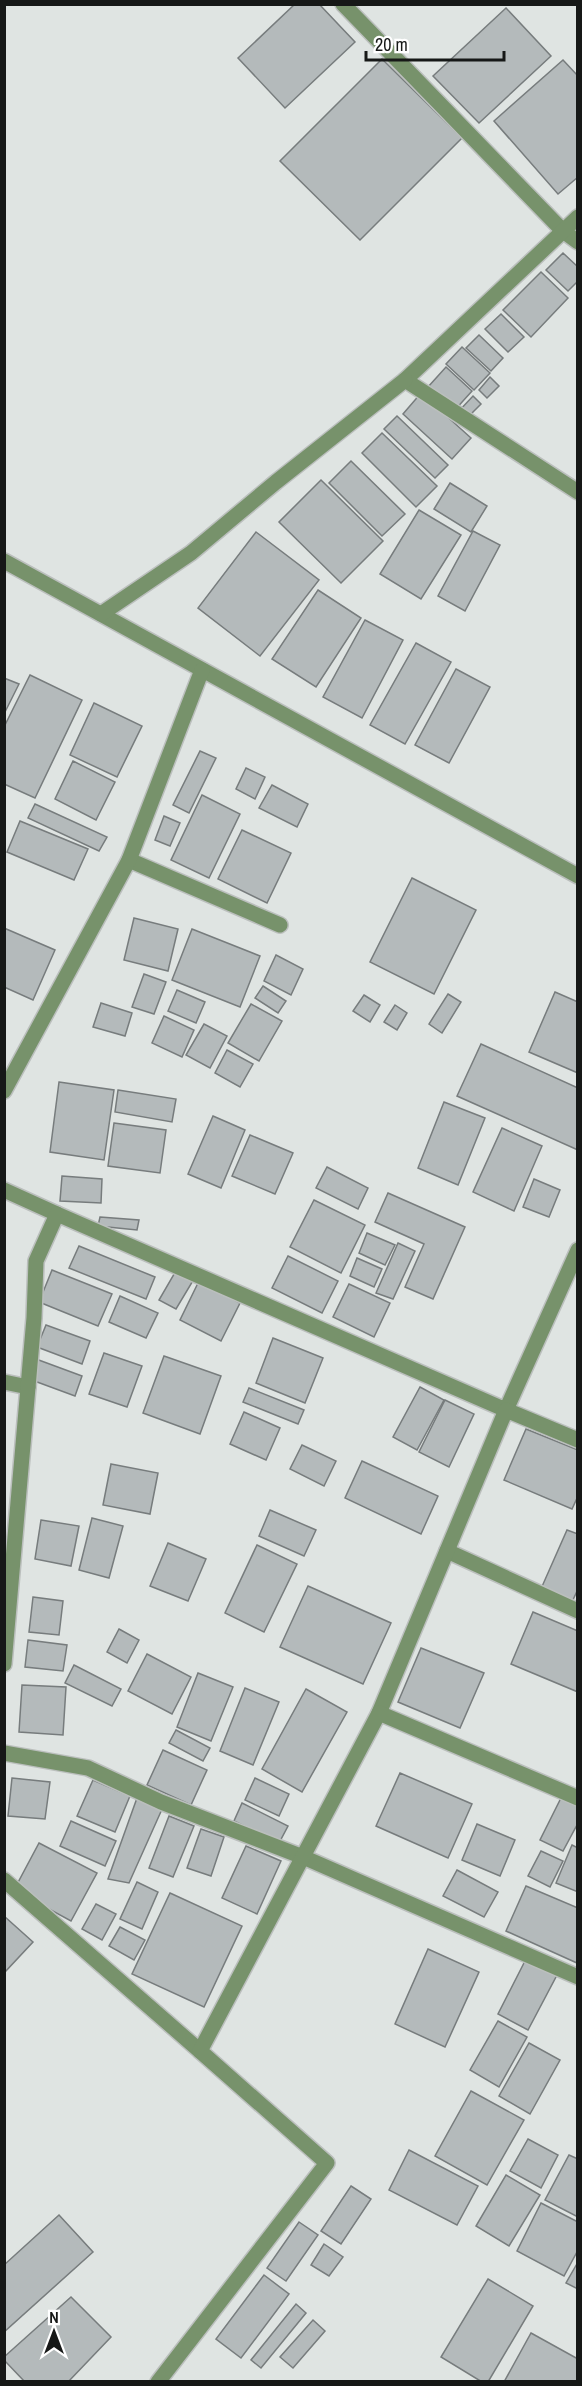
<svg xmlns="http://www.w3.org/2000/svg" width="582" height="2386" font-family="'Archivo Narrow',sans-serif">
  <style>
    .building { fill: #b4babb; stroke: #777c7d; stroke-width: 1.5 }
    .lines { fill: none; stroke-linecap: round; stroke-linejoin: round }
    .minor-casing { stroke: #bbbfbd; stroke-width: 18 }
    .minor { stroke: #77926b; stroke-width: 15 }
  </style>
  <rect width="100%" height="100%" fill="#dfe4e2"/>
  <!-- building -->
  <g class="building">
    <polygon points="295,4 319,4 355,42 285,108 238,58"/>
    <polygon points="506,8 551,56 479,123 433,76"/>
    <polygon points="382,59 462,138 360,240 280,161"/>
    <polygon points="563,60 578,76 578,177 558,194 494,121"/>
    <polygon points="563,253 578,267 578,281 568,291 546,270"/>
    <polygon points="541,272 568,298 531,337 503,310"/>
    <polygon points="501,314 524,337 508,352 485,329"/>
    <polygon points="479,335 503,358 491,371 466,348"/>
    <polygon points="462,347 490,373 474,390 446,364"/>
    <polygon points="446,367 472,391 454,411 428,387"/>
    <polygon points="490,377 499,386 487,398 479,390"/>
    <polygon points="421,393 471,438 452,459 403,414"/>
    <polygon points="473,396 481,404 467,418 459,411"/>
    <polygon points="397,416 448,465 435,478 384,429"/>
    <polygon points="382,433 437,486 416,507 362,453"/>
    <polygon points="351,461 405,514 382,536 329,483"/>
    <polygon points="321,480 383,541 341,583 279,522"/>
    <polygon points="450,483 487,506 471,532 434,509"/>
    <polygon points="419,510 461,535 421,599 380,574"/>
    <polygon points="473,531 500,545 465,611 438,596"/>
    <polygon points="256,532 319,580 260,656 198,608"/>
    <polygon points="318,590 361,618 316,687 272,659"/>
    <polygon points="365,620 403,640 362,718 323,697"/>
    <polygon points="416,643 451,662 405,744 370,725"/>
    <polygon points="456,669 490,687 449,763 415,745"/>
    <polygon points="30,675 82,700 35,798 4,784 4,727"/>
    <polygon points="4,678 19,684 4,714"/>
    <polygon points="94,703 142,726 117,777 70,755"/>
    <polygon points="200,751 216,758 189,813 173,805"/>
    <polygon points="73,761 115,782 96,820 55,799"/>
    <polygon points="246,768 265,777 255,799 236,789"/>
    <polygon points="272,785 308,804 297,827 259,808"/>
    <polygon points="202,795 240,814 209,878 171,860"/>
    <polygon points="35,804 107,837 99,851 28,818"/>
    <polygon points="164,816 180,823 170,846 155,840"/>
    <polygon points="20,821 88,849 74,880 7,852"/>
    <polygon points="242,830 291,853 267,903 218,879"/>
    <polygon points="412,878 476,910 434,994 370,962"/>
    <polygon points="134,918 178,929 168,971 124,960"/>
    <polygon points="4,928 55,950 33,1000 4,987"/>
    <polygon points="192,929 260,956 240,1007 172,980"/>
    <polygon points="276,955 303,969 291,995 264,981"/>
    <polygon points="144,974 166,982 154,1014 132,1007"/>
    <polygon points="263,986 286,1001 278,1013 255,998"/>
    <polygon points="177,990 205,1002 196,1023 168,1011"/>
    <polygon points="555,992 578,1002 578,1073 529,1052"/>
    <polygon points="448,994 461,1002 442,1033 429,1024"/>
    <polygon points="364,995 380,1005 370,1022 353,1011"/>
    <polygon points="101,1003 132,1013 125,1036 93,1027"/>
    <polygon points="251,1004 282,1021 259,1061 228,1043"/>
    <polygon points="395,1005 407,1013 397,1030 384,1022"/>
    <polygon points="164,1016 194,1030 182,1057 152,1043"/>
    <polygon points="204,1024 227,1036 210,1068 186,1055"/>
    <polygon points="481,1044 578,1088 578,1150 457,1096"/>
    <polygon points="227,1050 253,1064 240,1087 215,1073"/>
    <polygon points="59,1082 114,1090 104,1160 50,1152"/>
    <polygon points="118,1090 176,1099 172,1122 115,1112"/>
    <polygon points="444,1102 485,1118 458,1185 418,1168"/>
    <polygon points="213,1116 245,1130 221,1188 188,1174"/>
    <polygon points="114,1123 166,1130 160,1173 108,1166"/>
    <polygon points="502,1128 542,1146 514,1211 473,1192"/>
    <polygon points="250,1135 293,1153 275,1194 232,1176"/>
    <polygon points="327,1167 368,1188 358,1209 316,1188"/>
    <polygon points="62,1176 102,1179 101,1203 60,1201"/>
    <polygon points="534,1179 560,1190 549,1217 523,1207"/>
    <polygon points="388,1193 465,1227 433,1299 405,1287 424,1244 375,1222"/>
    <polygon points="314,1200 365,1225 341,1273 290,1247"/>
    <polygon points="100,1217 139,1220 137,1230 98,1226"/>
    <polygon points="367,1233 395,1245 385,1265 359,1253"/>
    <polygon points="398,1243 415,1251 393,1299 376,1293"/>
    <polygon points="79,1246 155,1277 146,1299 69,1268"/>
    <polygon points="288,1256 338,1281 322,1313 272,1288"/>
    <polygon points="357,1258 382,1269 374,1287 350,1276"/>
    <polygon points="177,1269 194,1279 176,1309 159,1300"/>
    <polygon points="52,1270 112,1294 98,1326 39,1302"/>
    <polygon points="199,1281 240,1303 221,1341 180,1320"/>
    <polygon points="349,1284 390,1303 374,1337 333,1317"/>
    <polygon points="120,1296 158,1313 146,1338 109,1322"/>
    <polygon points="46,1325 90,1341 82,1364 37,1347"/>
    <polygon points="273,1338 323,1358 305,1403 256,1383"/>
    <polygon points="104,1353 142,1366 127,1407 89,1394"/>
    <polygon points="164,1356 221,1376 200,1434 143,1413"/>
    <polygon points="36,1359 82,1376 75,1396 29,1379"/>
    <polygon points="420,1387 444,1400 417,1450 393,1437"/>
    <polygon points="249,1388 304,1410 298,1424 243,1402"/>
    <polygon points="445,1400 474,1414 449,1467 419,1452"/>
    <polygon points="244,1412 280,1428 266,1460 230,1444"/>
    <polygon points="526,1429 578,1450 578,1496 572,1509 504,1480"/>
    <polygon points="302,1445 336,1461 324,1486 290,1469"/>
    <polygon points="362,1461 438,1496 421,1534 345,1498"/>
    <polygon points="111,1464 158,1473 150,1514 103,1505"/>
    <polygon points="270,1510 316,1530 304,1556 259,1536"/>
    <polygon points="92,1518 123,1526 109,1578 79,1570"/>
    <polygon points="41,1520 79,1526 71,1566 35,1559"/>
    <polygon points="567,1530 578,1534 578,1589 571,1604 540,1591"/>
    <polygon points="168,1543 206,1559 188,1601 150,1586"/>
    <polygon points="257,1545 297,1564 264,1632 225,1613"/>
    <polygon points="308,1586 391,1623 363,1684 280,1647"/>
    <polygon points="33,1597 63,1601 59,1635 29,1632"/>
    <polygon points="533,1612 578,1631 578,1692 511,1664"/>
    <polygon points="119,1629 139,1640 127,1663 107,1652"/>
    <polygon points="28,1640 67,1645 63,1671 25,1667"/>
    <polygon points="421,1648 484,1673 460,1728 398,1702"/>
    <polygon points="147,1654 191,1677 172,1714 128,1691"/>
    <polygon points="74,1665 121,1689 112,1706 65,1683"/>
    <polygon points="198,1673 233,1687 211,1741 177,1727"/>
    <polygon points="22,1685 66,1687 63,1735 19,1732"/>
    <polygon points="245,1688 279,1702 253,1765 220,1751"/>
    <polygon points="306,1689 347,1712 302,1792 262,1769"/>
    <polygon points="176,1730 210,1748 203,1761 169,1743"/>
    <polygon points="163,1750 207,1770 191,1805 147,1785"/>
    <polygon points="400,1773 472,1804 448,1858 376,1826"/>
    <polygon points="12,1778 50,1782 45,1819 8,1816"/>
    <polygon points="255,1778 289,1794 279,1816 245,1800"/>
    <polygon points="93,1780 130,1796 115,1832 77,1816"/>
    <polygon points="137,1798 163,1807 129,1883 108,1879"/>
    <polygon points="561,1798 578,1806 578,1823 563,1851 540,1840"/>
    <polygon points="242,1803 288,1826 279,1843 234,1821"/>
    <polygon points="169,1816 194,1826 173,1877 149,1868"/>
    <polygon points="71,1821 116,1841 105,1866 60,1846"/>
    <polygon points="477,1824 515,1840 500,1876 462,1860"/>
    <polygon points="201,1829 224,1837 211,1876 187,1868"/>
    <polygon points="39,1843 97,1873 71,1921 14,1890"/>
    <polygon points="572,1845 578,1848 578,1892 556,1883"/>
    <polygon points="246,1846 281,1861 257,1914 222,1898"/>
    <polygon points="541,1851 563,1861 550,1887 528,1876"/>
    <polygon points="457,1870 498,1892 484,1917 443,1896"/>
    <polygon points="137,1882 158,1892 142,1929 120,1919"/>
    <polygon points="526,1886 578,1908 577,1963 506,1931"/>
    <polygon points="170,1893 242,1926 204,2007 132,1974"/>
    <polygon points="96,1904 116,1914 102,1940 82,1929"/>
    <polygon points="4,1916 33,1942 4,1973"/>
    <polygon points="120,1927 145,1940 134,1960 109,1946"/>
    <polygon points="428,1949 479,1972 445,2047 395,2024"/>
    <polygon points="526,1959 557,1975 528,2030 498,2014"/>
    <polygon points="498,2021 527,2037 499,2087 470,2070"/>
    <polygon points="529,2043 560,2060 530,2114 499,2096"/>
    <polygon points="471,2091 524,2120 487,2185 435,2156"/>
    <polygon points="528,2139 558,2155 541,2188 510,2171"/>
    <polygon points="409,2150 478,2186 457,2225 389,2190"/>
    <polygon points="569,2155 578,2159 578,2217 545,2200"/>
    <polygon points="506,2175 540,2195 509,2246 476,2226"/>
    <polygon points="351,2186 371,2199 341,2244 321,2231"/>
    <polygon points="541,2203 578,2222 578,2250 564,2276 517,2251"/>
    <polygon points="59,2215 93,2252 4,2332 4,2265"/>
    <polygon points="299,2222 318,2235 286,2281 267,2268"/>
    <polygon points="324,2244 343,2257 329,2276 311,2265"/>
    <polygon points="578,2262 578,2289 566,2283"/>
    <polygon points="264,2275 289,2294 241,2358 216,2339"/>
    <polygon points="488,2279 533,2306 488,2382 482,2382 441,2357"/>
    <polygon points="71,2297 111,2337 68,2382 25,2382 4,2360 4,2357"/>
    <polygon points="296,2304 306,2313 261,2368 251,2360"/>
    <polygon points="313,2320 325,2331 293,2368 280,2357"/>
    <polygon points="531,2333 578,2359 578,2382 504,2382"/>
  </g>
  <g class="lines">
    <!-- minor casing -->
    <g class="minor-casing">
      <g id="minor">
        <polyline points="343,4 563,231 578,242"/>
        <polyline points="578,217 405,380 578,492"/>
        <polyline points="4,561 578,876"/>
        <polyline points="101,614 191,553 276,482 405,380"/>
        <polyline points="129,860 280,925"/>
        <polyline points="4,1091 129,860 202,670"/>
        <polyline points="4,1190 57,1214"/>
        <polyline points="4,1382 28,1387"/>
        <polyline points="447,1551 578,1611"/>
        <polyline points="4,1664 34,1318 36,1261 57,1214 506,1410 578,1250"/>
        <polyline points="379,1713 506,1410 578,1440"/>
        <polyline points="4,1753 88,1768 161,1802 303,1857 578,1977"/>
        <polyline points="4,1880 200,2051"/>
        <polyline points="158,2382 327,2163 200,2051 379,1713 578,1798"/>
      </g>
    </g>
    <!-- minor -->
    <use href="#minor" class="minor"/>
  </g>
  <!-- border -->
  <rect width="582" height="2386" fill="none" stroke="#161817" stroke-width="12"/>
  <!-- north arrow -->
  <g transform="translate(54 2332)" stroke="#ffffff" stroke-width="4.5" paint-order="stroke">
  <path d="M0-4.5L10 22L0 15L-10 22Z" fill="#161817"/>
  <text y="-9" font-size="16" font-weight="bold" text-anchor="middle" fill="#161817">N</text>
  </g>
  <!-- scale -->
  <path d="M366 51v9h138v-9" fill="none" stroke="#161817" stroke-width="3"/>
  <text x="375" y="51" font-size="18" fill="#161817" stroke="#ffffff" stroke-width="4.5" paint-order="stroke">20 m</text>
</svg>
